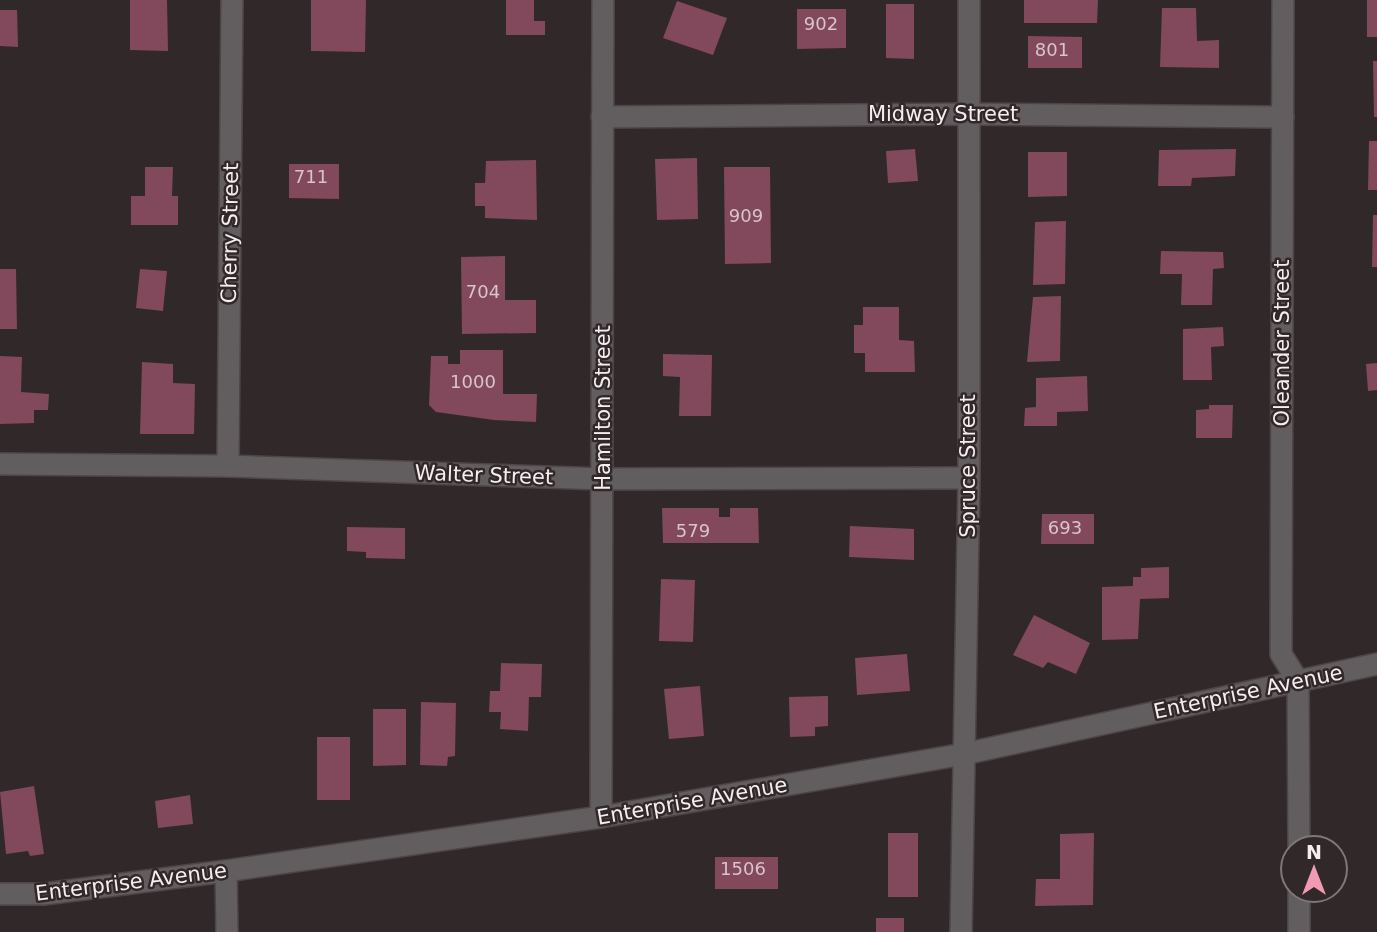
<svg xmlns="http://www.w3.org/2000/svg" width="1377" height="932" font-family="'DejaVu Sans',sans-serif">
  <style>
    .building { fill: #82485b }
    .lines { fill: none; stroke-linecap: round; stroke-linejoin: round }
    .minor-casing { stroke: #4c4446; stroke-width: 24 }
    .minor { stroke: #625d5e; stroke-width: 21 }
    .labels { text-anchor: middle; dominant-baseline: central; stroke-width: 5; stroke-linejoin: round; paint-order: stroke }
    .number-label { font-size: 18px; fill: #d8c4cb }
    .street-label { font-size: 21px; fill: #f4eef0; stroke: #31282a }
  </style>
  <rect width="100%" height="100%" fill="#31282a"/>
  <!-- building -->
  <g class="building">
    <polygon points="130,0 167,0 168,51 130,50"/>
    <polygon points="311,0 366,0 365,52 311,51"/>
    <polygon points="506,0 534,0 534,21 545,21 545,35 506,35"/>
    <polygon points="1024,0 1098,0 1097,23 1024,23"/>
    <rect x="1367" y="0" width="10" height="37"/>
    <polygon points="677,1 727,18 713,55 663,38"/>
    <polygon points="886,4 914,4 914,59 886,58"/>
    <polygon points="1162,8 1196,8 1197,41 1219,40 1219,68 1160,67"/>
    <polygon points="797,9 846,9 846,48 797,49"/>
    <polygon points="0,10 17,10 18,47 0,46"/>
    <polygon points="1028,36 1082,37 1082,68 1028,68"/>
    <polygon points="1373,61 1377,61 1377,117 1374,117"/>
    <polygon points="1369,141 1377,141 1377,190 1368,190"/>
    <polygon points="915,149 918,181 888,183 886,151"/>
    <polygon points="1236,149 1235,176 1192,178 1191,186 1158,186 1159,150"/>
    <polygon points="1028,152 1067,152 1067,196 1028,197"/>
    <polygon points="697,158 698,219 657,220 655,159"/>
    <polygon points="536,160 537,220 485,218 485,206 475,206 475,183 485,183 486,161"/>
    <polygon points="289,164 339,164 339,199 289,198"/>
    <polygon points="145,167 173,167 172,196 178,196 178,225 131,225 131,196 145,196"/>
    <polygon points="724,167 770,167 771,263 725,264"/>
    <polygon points="1373,215 1377,215 1377,267 1372,267"/>
    <polygon points="1066,221 1065,284 1033,285 1035,222"/>
    <polygon points="1161,251 1223,252 1224,268 1213,269 1212,305 1181,305 1182,274 1160,274"/>
    <polygon points="505,256 505,300 536,300 536,333 462,334 461,257"/>
    <polygon points="0,269 16,269 17,329 0,329"/>
    <polygon points="140,269 167,271 163,311 136,308"/>
    <polygon points="1061,296 1060,361 1027,362 1033,297"/>
    <polygon points="863,307 899,307 899,340 914,341 915,372 865,372 865,353 854,353 854,325 863,325"/>
    <polygon points="1223,327 1224,346 1211,347 1212,380 1183,380 1183,329"/>
    <polygon points="460,350 503,350 503,394 537,394 536,422 494,420 436,412 429,405 431,356 448,356 448,364 460,364"/>
    <polygon points="663,354 712,355 711,416 679,416 680,377 663,376"/>
    <polygon points="0,356 22,357 21,392 49,394 48,410 34,410 34,423 0,424"/>
    <polygon points="142,362 173,364 173,383 195,384 194,434 140,434"/>
    <polygon points="1377,363 1377,390 1368,391 1366,364"/>
    <polygon points="1087,376 1088,411 1057,412 1057,426 1024,426 1025,408 1036,407 1036,378"/>
    <polygon points="1209,405 1233,405 1232,438 1196,438 1196,410 1209,409"/>
    <polygon points="662,508 719,508 719,517 730,517 730,508 758,508 759,543 663,543"/>
    <polygon points="1042,514 1094,514 1094,544 1041,544"/>
    <polygon points="850,526 914,529 914,560 849,557"/>
    <polygon points="347,527 405,528 405,559 366,558 366,552 347,551"/>
    <polygon points="1169,567 1169,598 1140,599 1138,639 1102,640 1102,587 1133,586 1133,577 1141,577 1141,568"/>
    <polygon points="661,579 695,580 693,642 659,641"/>
    <polygon points="1034,615 1090,643 1076,674 1048,662 1043,668 1013,655"/>
    <polygon points="907,654 910,691 857,695 855,658"/>
    <polygon points="501,663 542,664 541,697 529,697 528,731 500,729 501,712 489,712 490,691 500,691"/>
    <polygon points="700,686 704,736 669,739 664,689"/>
    <polygon points="828,696 828,726 815,727 815,736 790,737 789,697"/>
    <polygon points="421,702 456,703 455,756 448,757 447,766 420,765"/>
    <polygon points="373,709 406,709 406,765 373,766"/>
    <rect x="317" y="737" width="33" height="63"/>
    <polygon points="34,786 44,854 30,856 28,851 6,854 0,792"/>
    <polygon points="190,795 193,824 158,828 155,801"/>
    <rect x="888" y="833" width="30" height="64"/>
    <polygon points="1094,833 1093,905 1035,906 1036,879 1060,879 1060,834"/>
    <rect x="715" y="857" width="63" height="32"/>
    <rect x="876" y="918" width="28" height="14"/>
  </g>
  <g class="lines">
    <!-- minor casing -->
    <g class="minor-casing">
      <g id="minor">
        <polyline points="1283,0 1281,654 1298,681 1299,848"/>
        <polyline points="602,117 970,114 1283,117"/>
        <polyline points="0,464 228,466 604,479 969,478"/>
        <polyline points="228,466 232,0"/>
        <polyline points="601,817 603,0"/>
        <polyline points="226,871 227,932"/>
        <polyline points="1299,890 1299,932"/>
        <polyline points="0,894 44,894 226,871 601,817 964,754 1377,664"/>
        <polyline points="961,932 969,478 969,0"/>
      </g>
    </g>
    <!-- minor -->
    <use href="#minor" class="minor"/>
  </g>
  <g class="labels">
    <!-- number labels -->
    <g class="number-label">
      <text x="821" y="23">902</text>
      <text x="1052" y="49">801</text>
      <text x="311" y="176">711</text>
      <text x="746" y="215">909</text>
      <text x="483" y="291">704</text>
      <text x="473" y="381">1000</text>
      <text x="1065" y="527">693</text>
      <text x="693" y="530">579</text>
      <text x="743" y="868">1506</text>
    </g>
    <!-- street labels -->
    <g class="street-label">
      <text x="943" y="114">Midway Street</text>
      <text transform="translate(230 233) rotate(-89)">Cherry Street</text>
      <text transform="translate(1282 343) rotate(-90)">Oleander Street</text>
      <text transform="translate(603 408) rotate(-90)">Hamilton Street</text>
      <text transform="translate(968 466) rotate(-90)">Spruce Street</text>
      <text transform="translate(484 475) rotate(2)">Walter Street</text>
      <text transform="translate(1248 692) rotate(-12)">Enterprise Avenue</text>
      <text transform="translate(692 801) rotate(-10)">Enterprise Avenue</text>
      <text transform="translate(131 882) rotate(-7)">Enterprise Avenue</text>
    </g>
  </g>
  <!-- north arrow -->
  <g transform="translate(1314 869)"><circle r="33" fill="#31282a" stroke="#7f7779" stroke-width="2"/>
  <path d="M0-5L12 26L0 18L-12 26Z" fill="#f09ab4"/>
  <text y="-10" font-size="19" font-weight="bold" text-anchor="middle" fill="#f4eef0">N</text>
  </g>
</svg>
